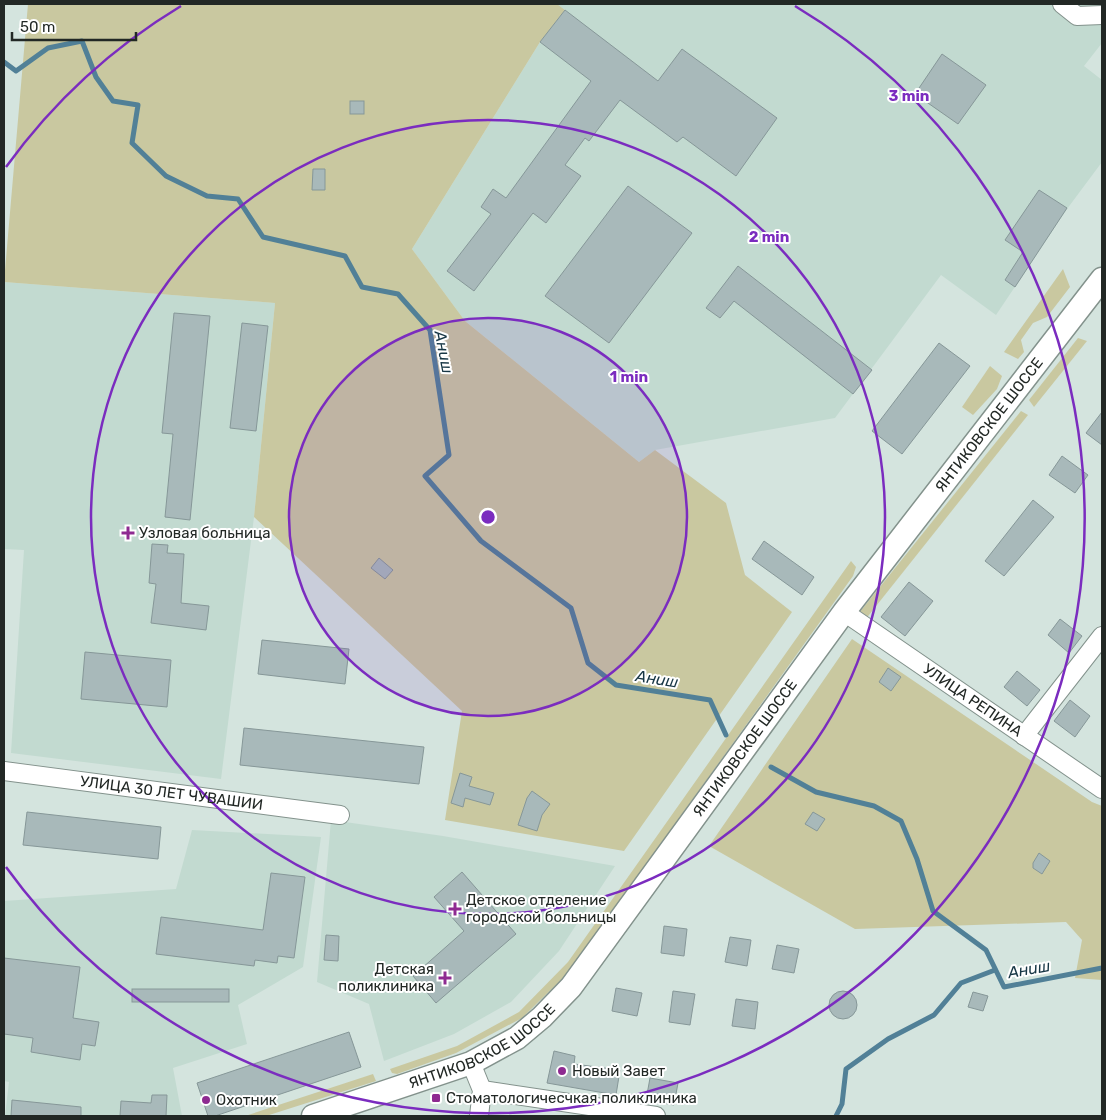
<svg xmlns="http://www.w3.org/2000/svg" width="1106" height="1120" font-family="Rubik,sans-serif">
  <style>
    .built { fill: #c2dad0 }
    .green { fill: #c9c8a0 }
    .lines { fill: none; stroke-linecap: round; stroke-linejoin: round }
    .stream { stroke: #518097; stroke-width: 5 }
    .building { fill: #a8b9ba; stroke: #869798 }
    .minor-casing { stroke: #83928c; stroke-width: 20 }
    .major-casing { stroke: #83928c; stroke-width: 25 }
    .minor { stroke: #fff; stroke-width: 18 }
    .major { stroke: #fff; stroke-width: 22 }
    .ring { fill: none; stroke: #7b2cbf; stroke-width: 2.5 }
    .poi-dot { fill: #8e2a91; stroke: #fff; stroke-width: 2 }
    .labels { text-anchor: middle; dominant-baseline: central; stroke-width: 4; stroke-linejoin: round; paint-order: stroke }
    .street-label { font-size: 15px; fill: #222825; stroke: #fff }
    .poi-label { font-size: 15px; fill: #222825; stroke: #fff; text-anchor: start }
    .water-label { font-size: 16px; font-style: italic; fill: #173645; stroke: #fff }
    .centre { fill: #7b2cbf; stroke: #fff; stroke-width: 2.5 }
    .ring-label { font-size: 15px; text-anchor: middle; font-weight: bold; fill: #7b2cbf; stroke: #fff; stroke-width: 4; stroke-linejoin: round; paint-order: stroke }
  </style>
  <rect width="100%" height="100%" fill="#d4e4de"/>
  <!-- built -->
  <g class="built">
    <polygon points="557,4 1102,4 1102,43 1084,66 1102,80 1102,162 1067,209 996,315 941,275 835,418 655,450 639,462 465,321 412,249 540,42 565,10"/>
    <polygon points="4,282 275,303 254,517 221,779 11,753 24,550 4,549"/>
    <polygon points="331,820 443,836 615,866 559,951 511,1002 454,1034 384,1061 369,1004 317,982"/>
    <polygon points="192,830 321,837 303,967 238,1005 247,1044 173,1068 182,1116 5,1116 9,1082 4,1081 4,901 176,889"/>
  </g>
  <!-- green -->
  <g class="green">
    <polygon points="28,4 557,4 565,10 540,42 412,249 465,321 639,462 655,450 726,503 745,575 792,612 624,851 445,820 462,711 254,517 275,303 4,282"/>
    <polygon points="1063,269 1070,287 1047,317 1033,323 1021,340 1024,352 1018,359 1004,352"/>
    <polygon points="1078,338 1087,341 1034,407 1029,400"/>
    <polygon points="990,366 1002,376 997,389 973,415 962,407"/>
    <polygon points="1021,411 1028,415 865,620 859,613"/>
    <polygon points="851,561 856,567 853,576 568,973 522,1018 456,1053 397,1074 392,1073 390,1069 457,1046 519,1012 568,962"/>
    <polygon points="852,639 1092,802 1102,806 1102,980 1075,978 1082,940 1066,922 855,929 709,846"/>
    <polygon points="373,1074 376,1081 266,1116 245,1116"/>
  </g>
  <g class="lines">
    <!-- stream -->
    <g class="stream">
      <polyline points="4,62 16,71 48,48 82,41 96,77 113,101 138,105 132,143 166,176 207,196 238,199 263,237 345,256 362,287 398,294 430,330 449,455 425,476 481,541 571,608 588,663 616,685 710,700 726,735"/>
      <polyline points="771,767 816,792 874,806 901,821 917,859 933,911 986,950 1004,987 1102,968"/>
      <polyline points="836,1116 842,1104 846,1069 888,1039 934,1015 961,983 995,970"/>
    </g>
  </g>
  <!-- building -->
  <g class="building">
    <polygon points="565,10 658,81 682,49 777,118 736,176 683,137 677,142 620,100 589,141 585,138 565,165 581,176 546,223 533,213 474,291 447,271 491,214 481,207 493,189 506,198 591,81 540,42"/>
    <polygon points="942,54 986,85 958,124 915,94"/>
    <rect x="350" y="101" width="14" height="13"/>
    <polygon points="313,169 325,169 325,190 312,190"/>
    <polygon points="628,186 692,233 609,343 545,296"/>
    <polygon points="1039,190 1067,208 1015,287 1005,280 1023,252 1005,240"/>
    <polygon points="738,266 872,370 853,394 734,301 720,318 706,308"/>
    <polygon points="174,313 210,316 190,520 165,517 173,434 162,433"/>
    <polygon points="242,323 268,326 256,431 230,428"/>
    <polygon points="939,343 970,366 902,454 872,431"/>
    <polygon points="1102,412 1102,445 1086,433"/>
    <polygon points="1062,456 1088,475 1075,493 1049,475"/>
    <polygon points="1033,500 1054,517 1004,576 985,561"/>
    <polygon points="764,541 814,577 802,595 752,559"/>
    <polygon points="152,544 168,545 167,553 184,554 181,603 209,606 206,630 151,623 156,584 149,583"/>
    <polygon points="379,558 393,570 385,579 371,568"/>
    <polygon points="909,582 933,601 905,636 881,617"/>
    <polygon points="1060,619 1082,636 1069,653 1048,635"/>
    <polygon points="262,640 349,649 345,684 258,674"/>
    <polygon points="85,652 171,660 167,707 81,699"/>
    <polygon points="888,668 901,677 891,691 879,682"/>
    <polygon points="1017,671 1040,690 1027,706 1004,687"/>
    <polygon points="1070,700 1090,716 1075,737 1054,721"/>
    <polygon points="244,728 424,747 419,784 240,765"/>
    <polygon points="460,773 472,777 469,786 494,793 490,805 465,798 463,807 451,803"/>
    <polygon points="532,791 550,804 542,815 537,831 518,825 527,798"/>
    <polygon points="27,812 161,827 158,859 23,845"/>
    <polygon points="813,812 825,819 817,831 805,824"/>
    <polygon points="1039,853 1050,861 1042,874 1033,868 1033,863"/>
    <polygon points="462,872 516,934 436,1003 413,976 464,931 434,897"/>
    <polygon points="271,873 305,877 294,958 278,956 277,963 255,960 254,966 156,954 161,917 263,930"/>
    <polygon points="664,926 687,929 684,956 661,953"/>
    <polygon points="326,935 339,936 338,961 324,960"/>
    <polygon points="730,937 751,940 747,966 725,962"/>
    <polygon points="777,945 799,949 794,973 772,969"/>
    <polygon points="4,958 80,967 73,1018 99,1022 95,1046 82,1044 80,1060 31,1052 33,1038 4,1034"/>
    <polygon points="616,988 642,993 637,1016 612,1011"/>
    <rect x="132" y="989" width="97" height="13"/>
    <circle cx="843" cy="1005" r="14"/>
    <polygon points="673,991 695,994 690,1025 669,1022"/>
    <polygon points="973,992 988,996 983,1011 968,1007"/>
    <polygon points="736,999 758,1002 755,1029 732,1026"/>
    <polygon points="349,1032 361,1067 215,1116 208,1116 197,1083"/>
    <polygon points="554,1051 575,1056 574,1064 620,1070 616,1095 547,1083"/>
    <polygon points="650,1078 678,1083 674,1105 646,1100"/>
    <polygon points="152,1095 167,1095 166,1116 120,1116 121,1101 151,1103"/>
    <polygon points="12,1100 81,1107 81,1116 11,1116"/>
  </g>
  <g class="lines">
    <!-- minor casing -->
    <g class="minor-casing">
      <g id="minor">
        <polyline points="1062,4 1077,16 1102,15"/>
        <path id="s1" d="M844,612L1102,789"/>
        <polyline points="1024,736 1102,636"/>
        <path id="s2" d="M4,771L340,815"/>
        <polyline points="471,1063 482,1090 479,1116"/>
        <polyline points="482,1090 656,1116"/>
      </g>
    </g>
    <!-- major casing -->
    <g class="major-casing">
      <g id="major">
        <path id="s3" d="M313,1116L471,1063L517,1038L542,1017L571,987L844,612L1102,279"/>
      </g>
    </g>
    <!-- minor -->
    <use href="#minor" class="minor"/>
    <!-- major -->
    <use href="#major" class="major"/>
  </g>
  <!-- distance rings -->
  <circle cx="488" cy="517" r="199" fill="#7b2cbf" fill-opacity=".12"/>
  <g class="ring">
    <circle cx="488" cy="517" r="199"/>
    <circle cx="488" cy="517" r="397"/>
    <path d="M6 167A596 596 0 0 1 181 6M795 6A596 596 0 1 1 6 867"/>
  </g>
  <!-- markers -->
  <g class="poi-dot">
    <path d="M125.5 525.5h5v5h5v5h-5v5h-5v-5h-5v-5h5z"/>
    <path d="M452.5 901.5h5v5h5v5h-5v5h-5v-5h-5v-5h5z"/>
    <path d="M442.5 970.5h5v5h5v5h-5v5h-5v-5h-5v-5h5z"/>
    <circle cx="562" cy="1071" r="5"/>
    <rect x="431" y="1093" width="10" height="10" rx="2.5"/>
    <circle cx="206" cy="1100" r="5"/>
  </g>
  <g class="labels">
    <!-- street labels -->
    <g class="street-label">
      <text stroke="none"><textPath href="#s3" startOffset="994">ЯНТИКОВСКОЕ ШОССЕ</textPath></text>
      <text stroke="none"><textPath href="#s1" startOffset="156">УЛИЦА РЕПИНА</textPath></text>
      <text stroke="none"><textPath href="#s3" startOffset="589">ЯНТИКОВСКОЕ ШОССЕ</textPath></text>
      <text stroke="none"><textPath href="#s2" startOffset="169">УЛИЦА 30 ЛЕТ ЧУВАШИИ</textPath></text>
      <text stroke="none"><textPath href="#s3" startOffset="184">ЯНТИКОВСКОЕ ШОССЕ</textPath></text>
    </g>
    <!-- poi labels -->
    <g class="poi-label">
      <text x="139" y="533">Узловая больница</text>
      <text x="466" y="900">Детское отделение<tspan x="466" dy="17">городской больницы</tspan></text>
      <text x="434" y="969" text-anchor="end">Детская<tspan x="434" dy="17">поликлиника</tspan></text>
      <text x="572" y="1071">Новый Завет</text>
      <text x="446" y="1098">Стоматологичесчкая поликлиника</text>
      <text x="216" y="1100">Охотник</text>
    </g>
    <!-- water labels -->
    <g class="water-label">
      <text transform="translate(444 352) rotate(79)">Аниш</text>
      <text transform="translate(657 679) rotate(9)">Аниш</text>
      <text transform="translate(1029 969) rotate(-10)">Аниш</text>
    </g>
  </g>
  <circle cx="488" cy="517" r="8" class="centre"/>
  <g class="ring-label">
    <text x="909" y="101">3 min</text>
    <text x="769" y="242">2 min</text>
    <text x="629" y="382">1 min</text>
  </g>
  <!-- border -->
  <rect width="1106" height="1120" fill="none" stroke="#222825" stroke-width="10"/>
  <!-- scale -->
  <path d="M12 32v8h124v-8" fill="none" stroke="#222825" stroke-width="2.5"/>
  <text x="20" y="32" font-size="15" fill="#222825" stroke="#ffffff" stroke-width="4" paint-order="stroke">50 m</text>
</svg>
